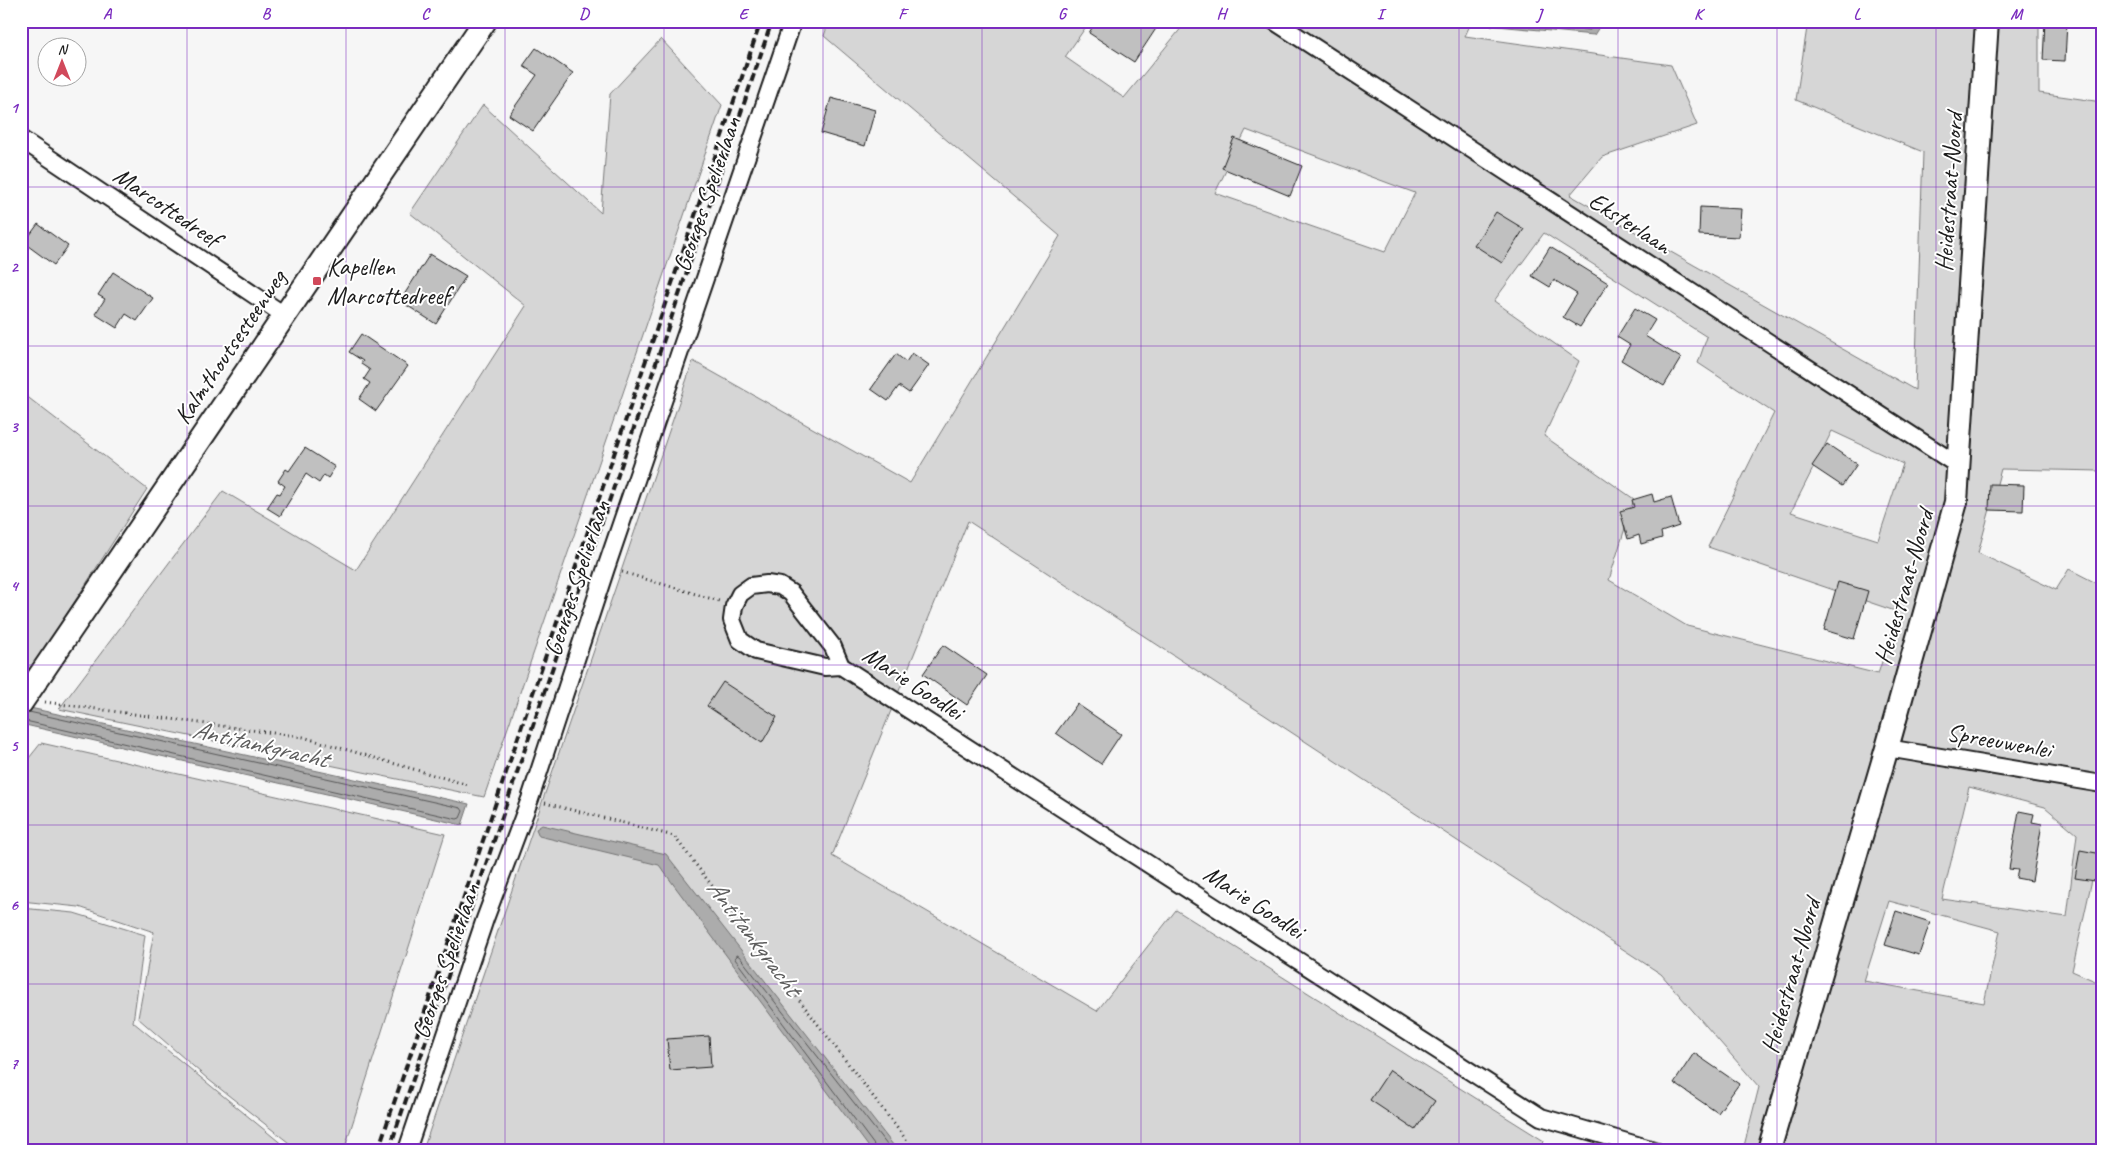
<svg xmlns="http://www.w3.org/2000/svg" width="2123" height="1171" font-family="Caveat,sans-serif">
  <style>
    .green { fill: #d6d6d6; stroke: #797979; fill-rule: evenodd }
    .water { fill: #acacac; stroke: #727272 }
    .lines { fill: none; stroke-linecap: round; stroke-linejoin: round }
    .shore { stroke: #565656; stroke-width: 1 }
    .building { fill: #c0c0c0; stroke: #1c1c1c }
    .street-casing { stroke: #1c1c1c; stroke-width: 20 }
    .secondary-casing { stroke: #1c1c1c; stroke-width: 26 }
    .path { stroke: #1c1c1c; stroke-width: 3; stroke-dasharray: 1 4; stroke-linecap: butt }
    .street { stroke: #fff; stroke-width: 16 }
    .secondary { stroke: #fff; stroke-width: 22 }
    .rail { stroke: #1c1c1c; stroke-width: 4; stroke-dasharray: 8 4; stroke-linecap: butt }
    .grid { fill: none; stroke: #7b2cbf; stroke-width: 1; stroke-opacity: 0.55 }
    .poi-dot { fill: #d1495b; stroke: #fff; stroke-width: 2 }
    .labels { text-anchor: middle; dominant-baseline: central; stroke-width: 4; stroke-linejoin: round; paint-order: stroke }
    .street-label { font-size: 25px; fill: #1c1c1c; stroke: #fff }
    .poi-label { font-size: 25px; fill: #1c1c1c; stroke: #fff; text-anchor: start }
    .water-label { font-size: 26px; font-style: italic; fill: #5d5d5d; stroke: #fff }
    .neatline { fill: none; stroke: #7b2cbf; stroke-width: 2 }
    .grid-label { font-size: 16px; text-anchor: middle; font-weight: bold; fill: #7b2cbf }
  </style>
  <rect width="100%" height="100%" fill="#f6f6f6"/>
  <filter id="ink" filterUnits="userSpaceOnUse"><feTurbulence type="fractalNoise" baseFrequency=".02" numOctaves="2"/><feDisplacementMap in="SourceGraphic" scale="10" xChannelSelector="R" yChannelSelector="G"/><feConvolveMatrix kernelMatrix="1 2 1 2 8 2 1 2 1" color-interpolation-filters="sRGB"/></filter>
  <g filter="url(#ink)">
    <!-- green -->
    <g class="green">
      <path d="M829,21H1090L1065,57L1124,98L1187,21H1472L1465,36L1671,65L1697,125L1602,157L1570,195L1915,390L1923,152L1796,100L1808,21H2039V93L2102,102V471L2001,469L1978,553L2056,590L2069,569L2102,586V866H2095L2072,971L2102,984V1133L2095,1150H1743L1759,1087L1661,974L968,521L832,856L1097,1011L1176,910L1544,1141L1541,1150H423L693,361L910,483L1060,236L824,36ZM1246,130L1415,193L1385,252L1215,193ZM1544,233L1707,337L1698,363L1774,413L1708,547L1898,612L1878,674L1687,626L1609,580L1634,499L1544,436L1579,361L1494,301ZM1832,431L1903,464L1878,540L1791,512ZM1969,787L2045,807L2077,834L2067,917L1942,899ZM1889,901L2000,931L1984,1003L1864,981Z"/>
      <polygon points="661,39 722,105 484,797 59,709 223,491 356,570 526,306 410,213 483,105 601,213 610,94"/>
      <polygon points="21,392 147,489 21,685"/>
      <polygon points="41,743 445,834 344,1150 298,1150 209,1080 138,1018 154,932 79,907 21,901 21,768"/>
      <polygon points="21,908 74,913 145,935 133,1022 289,1150 21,1150"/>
    </g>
    <!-- water -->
    <g class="water">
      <polygon points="1488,21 1603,21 1594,35 1486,25"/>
      <polygon points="21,706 469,804 462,825 21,724"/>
      <polygon points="542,825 666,854 897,1150 871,1150 659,865 539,836 536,829"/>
    </g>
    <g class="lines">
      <!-- shore -->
      <g class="shore">
        <polyline points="1504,21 1590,30 1597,21"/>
        <polyline points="21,720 457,819 460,818 463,811 461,808 29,712"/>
        <polyline points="875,1150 874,1145 735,959 736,955 739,956 891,1150"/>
      </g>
    </g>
    <!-- building -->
    <g class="building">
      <polygon points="1096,21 1161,21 1134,62 1089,33"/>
      <polygon points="2045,21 2067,21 2065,61 2043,60"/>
      <polygon points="536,48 573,73 533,131 509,115 537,75 523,66"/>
      <polygon points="831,98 875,110 865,146 821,133"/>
      <polygon points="1234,138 1302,166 1290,196 1222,168"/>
      <polygon points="1700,207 1741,209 1739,237 1699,235"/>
      <polygon points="1496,212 1524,229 1502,263 1474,245"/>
      <polygon points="38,224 68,246 54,265 24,243"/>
      <polygon points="1550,247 1608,283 1580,327 1563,317 1577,294 1554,280 1550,287 1532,276"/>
      <polygon points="430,254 466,276 436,324 400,301"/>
      <polygon points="113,272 153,298 137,321 126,314 117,328 95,314 105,299 98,295"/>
      <polygon points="1635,308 1655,320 1645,336 1681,358 1664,386 1621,360 1630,345 1617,337"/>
      <polygon points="361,334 408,366 376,411 359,399 370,383 364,379 370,370 361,364 363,361 349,352"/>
      <polygon points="912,353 929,365 909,393 899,386 888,401 871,389 896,354 906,362"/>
      <polygon points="1827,444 1857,464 1842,486 1812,466"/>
      <polygon points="305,448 335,467 328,478 324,475 319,483 306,474 280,516 267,508 277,493 280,494 285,486 278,481 286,469 289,471"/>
      <polygon points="1990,484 2024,485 2023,511 1989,510"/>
      <polygon points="1652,494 1654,502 1671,497 1679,526 1661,532 1662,538 1641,544 1639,535 1628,539 1620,511 1634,507 1632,500"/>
      <polygon points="1838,582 1868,591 1854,639 1824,630"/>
      <polygon points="943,645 987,675 967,705 923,674"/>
      <polygon points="723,682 777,717 762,743 707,706"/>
      <polygon points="1077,704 1121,734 1101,764 1056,733"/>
      <polygon points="2019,811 2034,814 2032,822 2042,824 2032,881 2016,878 2018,870 2009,869"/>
      <polygon points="2080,850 2102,854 2102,882 2075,878"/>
      <polygon points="1896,911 1930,922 1919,955 1885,945"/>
      <polygon points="709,1036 711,1067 670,1070 667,1039"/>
      <polygon points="1694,1053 1739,1084 1718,1113 1674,1083"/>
      <polygon points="1390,1070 1435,1101 1415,1130 1370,1100"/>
    </g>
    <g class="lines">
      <!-- street casing -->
      <g class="street-casing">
        <g id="street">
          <polyline points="1274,21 1959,466"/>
          <polyline points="21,139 284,315"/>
          <polyline points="841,666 825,667 756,651 740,640 732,620 734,606 740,594 751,586 767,584 780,586 791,593 833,647 841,666 1541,1117 1654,1150"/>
          <polyline points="1887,748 2102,784"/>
          <polyline points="407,1150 485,919 530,799 606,568 793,21"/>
        </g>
      </g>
      <!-- secondary casing -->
      <g class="secondary-casing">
        <g id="secondary">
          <polyline points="21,703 485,21"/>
          <polyline points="1769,1150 1887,748 1956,502 1987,21"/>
        </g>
      </g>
      <!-- path -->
      <g class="path">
        <polyline points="622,572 719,601"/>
        <polyline points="45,702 303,737 468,785"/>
        <polyline points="545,803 674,836 914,1150"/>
      </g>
      <!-- street -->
      <use href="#street" class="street"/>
      <!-- secondary -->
      <use href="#secondary" class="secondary"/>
      <!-- rail -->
      <g class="rail">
        <polyline points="378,1150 761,21"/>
        <polyline points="389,1150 772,21"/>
      </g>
    </g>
  </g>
  <!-- grid -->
  <path class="grid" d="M187,21V1150M346,21V1150M505,21V1150M664,21V1150M823,21V1150M982,21V1150M1141,21V1150M1300,21V1150M1459,21V1150M1618,21V1150M1777,21V1150M1936,21V1150M21,187H2102M21,346H2102M21,506H2102M21,665H2102M21,825H2102M21,984H2102"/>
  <!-- markers -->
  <rect class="poi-dot" x="312" y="276" width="10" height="10" rx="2.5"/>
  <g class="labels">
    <!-- street labels -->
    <g class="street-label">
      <text transform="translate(1949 192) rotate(-86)">Heidestraat-Noord</text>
      <text transform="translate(707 194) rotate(-71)">Georges Spelierlaan</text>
      <text transform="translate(167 207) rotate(34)">Marcottedreef</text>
      <text transform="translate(1630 223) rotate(33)">Eksterlaan</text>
      <text transform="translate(230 347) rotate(-56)">Kalmthoutsesteenweg</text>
      <text transform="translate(577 578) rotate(-72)">Georges Spelierlaan</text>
      <text transform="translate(1904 587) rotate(-74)">Heidestraat-Noord</text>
      <text transform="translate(913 683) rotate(33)">Marie Goodlei</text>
      <text transform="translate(1999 741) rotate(10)">Spreeuwenlei</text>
      <text transform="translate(1254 902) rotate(33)">Marie Goodlei</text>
      <text transform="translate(446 961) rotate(-71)">Georges Spelierlaan</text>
      <text transform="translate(1791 976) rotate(-74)">Heidestraat-Noord</text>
    </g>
    <!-- poi labels -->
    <g class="poi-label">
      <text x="327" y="267">Kapellen<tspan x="327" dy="29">Marcottedreef</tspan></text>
    </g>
    <!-- water labels -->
    <g class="water-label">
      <text transform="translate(260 744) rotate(13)">Antitankgracht</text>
      <text transform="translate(754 937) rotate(53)">Antitankgracht</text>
    </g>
  </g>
  <!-- margin -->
  <rect width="2123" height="1171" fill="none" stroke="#fff" stroke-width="55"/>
  <!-- north arrow -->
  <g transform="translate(62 62)"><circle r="24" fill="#ffffff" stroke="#a4a4a4"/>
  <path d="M0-4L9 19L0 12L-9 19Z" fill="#d1495b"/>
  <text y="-8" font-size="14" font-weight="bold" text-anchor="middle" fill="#1c1c1c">N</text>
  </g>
  <rect x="28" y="28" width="2068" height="1116" class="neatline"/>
  <g class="grid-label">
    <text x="107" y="19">A</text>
    <text x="266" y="19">B</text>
    <text x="425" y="19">C</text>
    <text x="584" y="19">D</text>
    <text x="743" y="19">E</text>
    <text x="902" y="19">F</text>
    <text x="1062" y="19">G</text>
    <text x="1221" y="19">H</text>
    <text x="1380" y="19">I</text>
    <text x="1539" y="19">J</text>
    <text x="1698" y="19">K</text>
    <text x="1857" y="19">L</text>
    <text x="2016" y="19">M</text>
    <text x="14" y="113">1</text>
    <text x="14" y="272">2</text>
    <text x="14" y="432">3</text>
    <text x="14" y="591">4</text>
    <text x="14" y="751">5</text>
    <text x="14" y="910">6</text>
    <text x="14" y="1069">7</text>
  </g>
</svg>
